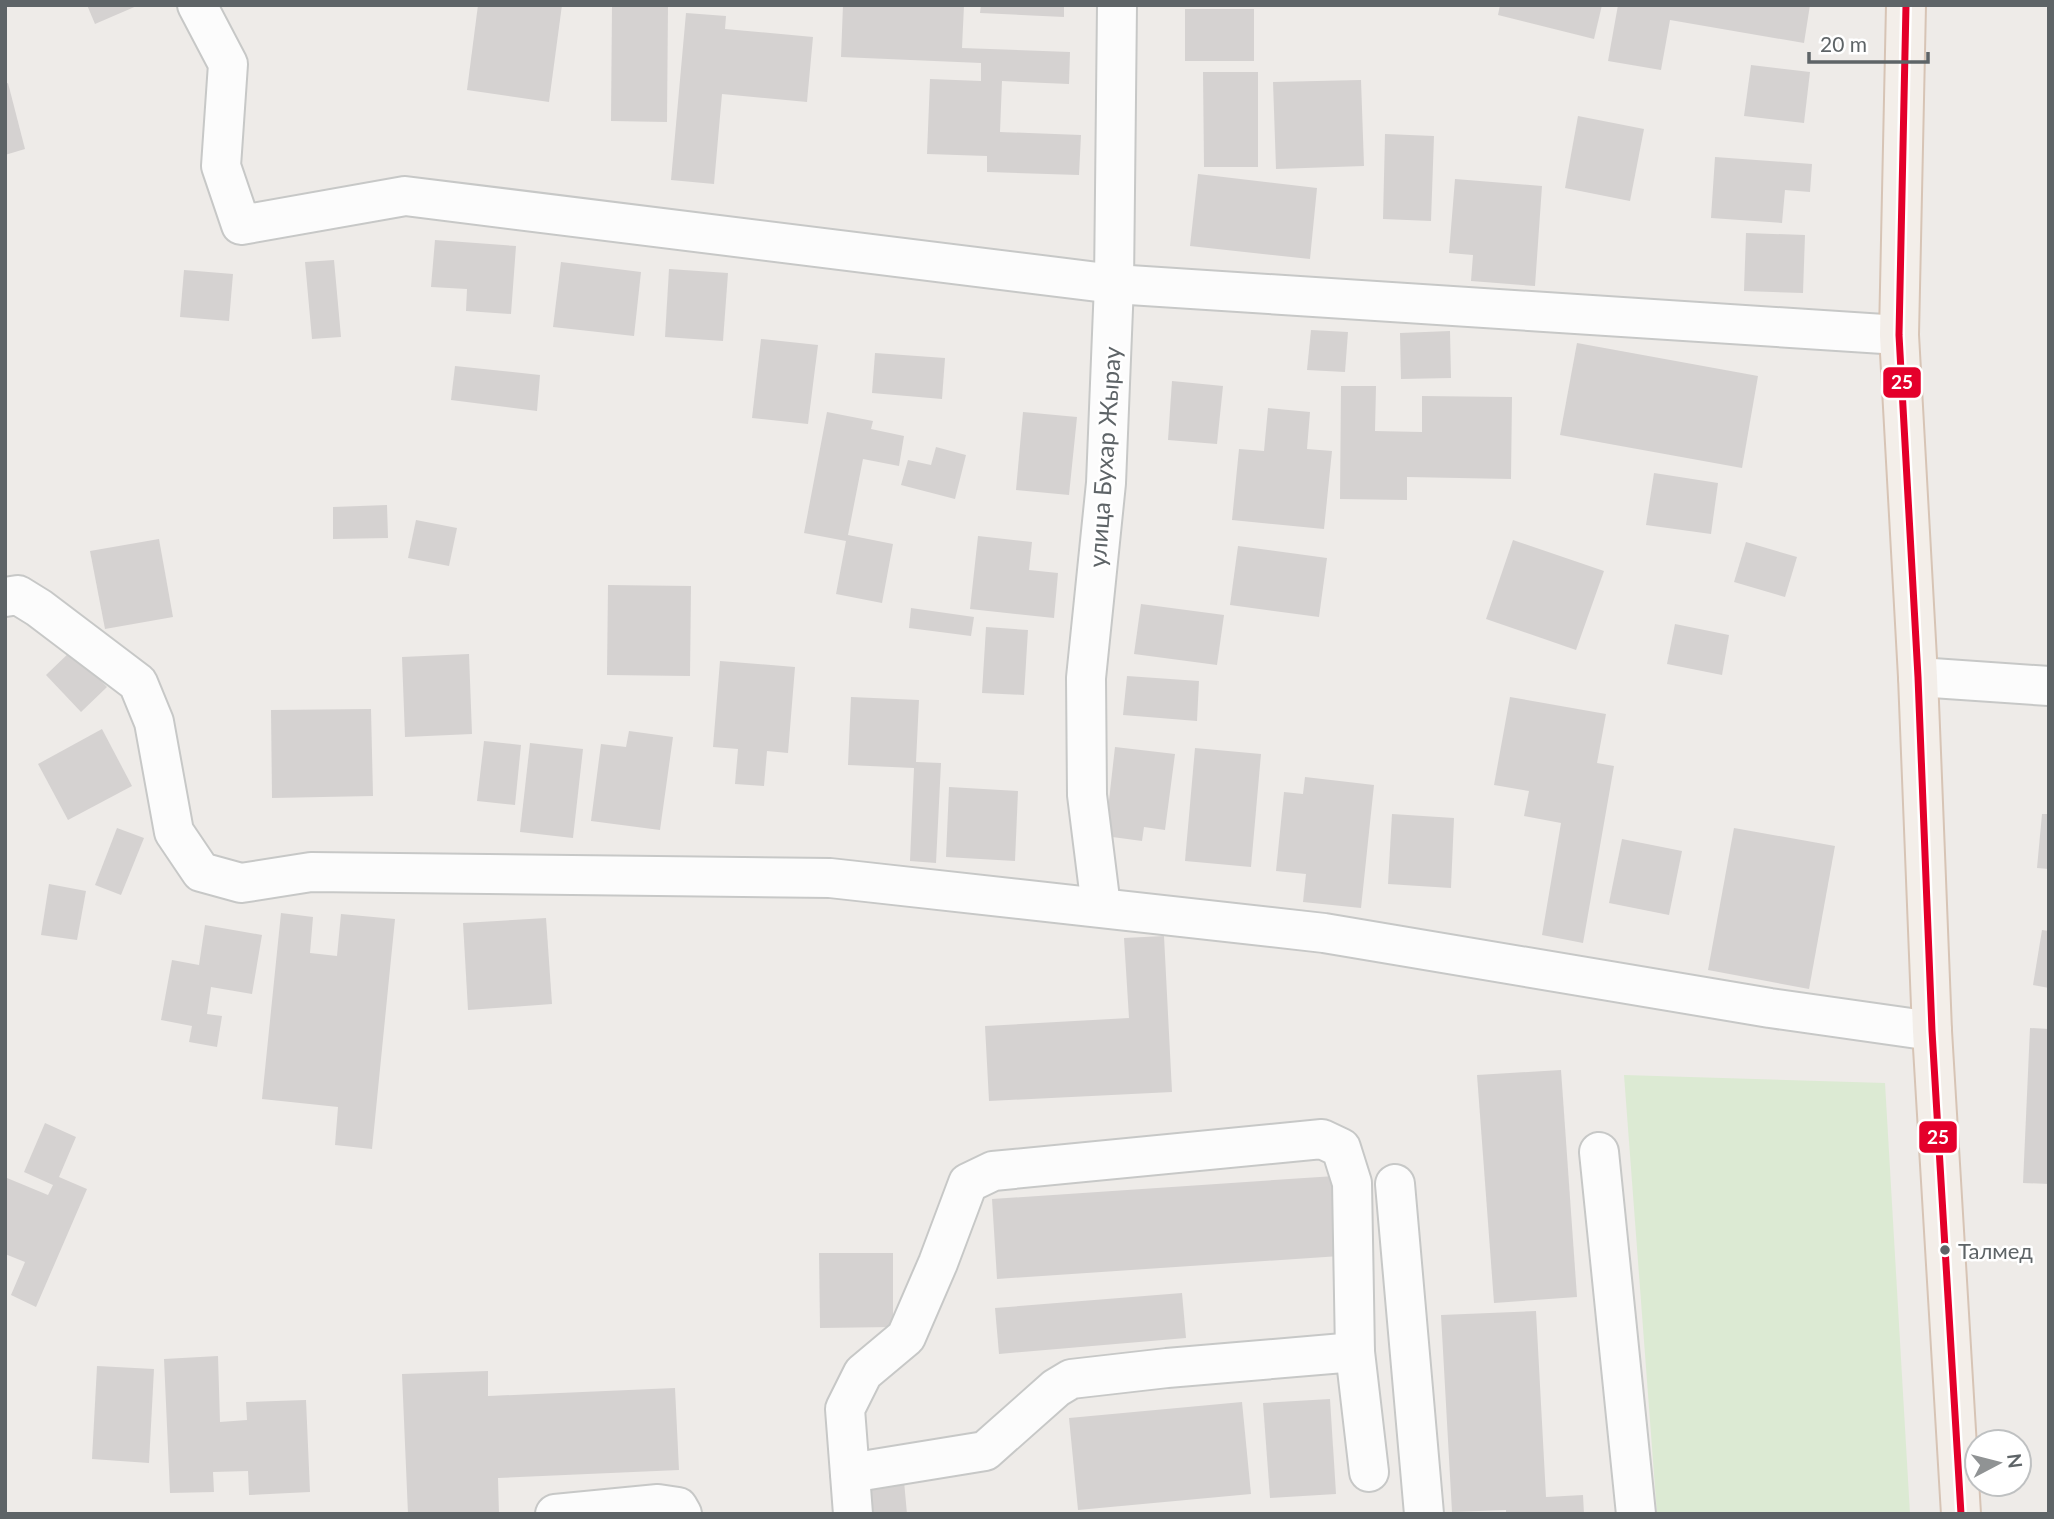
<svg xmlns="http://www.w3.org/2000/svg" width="2054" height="1519" font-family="Lato,sans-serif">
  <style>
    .green { fill: #dcead3 }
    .building { fill: #d5d2d1 }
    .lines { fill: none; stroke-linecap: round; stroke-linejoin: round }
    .minor-casing { stroke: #c7c8c7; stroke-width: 42 }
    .major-casing { stroke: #d7c4b5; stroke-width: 42 }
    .minor { stroke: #fcfcfc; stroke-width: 38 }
    .major { stroke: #f3eee9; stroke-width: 38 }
    .bus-1-casing { stroke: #fff; stroke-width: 12 }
    .bus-1 { stroke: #e4002b; stroke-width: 7 }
    .bus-dot { fill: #5e6467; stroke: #fff; stroke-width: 2.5 }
    .labels { text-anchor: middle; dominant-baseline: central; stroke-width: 5; stroke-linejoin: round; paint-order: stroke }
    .bus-label { font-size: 22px; fill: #5e6467; stroke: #fff; text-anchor: start }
    .street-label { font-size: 24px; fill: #5e6467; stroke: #fff }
    .line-badge { stroke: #fff; stroke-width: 2.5 }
    .badge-label { font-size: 19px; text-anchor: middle; font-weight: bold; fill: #fff }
  </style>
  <rect width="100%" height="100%" fill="#eeebe8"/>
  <!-- green -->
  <polygon class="green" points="1624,1075 1885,1083 1910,1514 1657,1514"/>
  <!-- building -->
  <g class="building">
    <polygon points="87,5 139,5 95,24"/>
    <polygon points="478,5 562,5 549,102 467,90"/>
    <polygon points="612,5 668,5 667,122 611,121"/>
    <polygon points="843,5 964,5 962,48 1070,52 1069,84 1002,81 1000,132 1081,135 1079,175 987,172 987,156 927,154 930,79 981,81 981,63 841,57"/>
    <polygon points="981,5 1064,5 1064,17 980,13"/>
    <polygon points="1500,5 1602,5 1594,39 1498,15"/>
    <polygon points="1618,5 1810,5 1804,43 1670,20 1661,70 1608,61"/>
    <rect x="1185" y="9" width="69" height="52"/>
    <polygon points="686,13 726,16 725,29 813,37 807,102 722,94 714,184 671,180"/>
    <polygon points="1751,65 1810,72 1804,123 1744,116"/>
    <polygon points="1203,72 1258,72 1258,167 1204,167"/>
    <polygon points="1361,80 1364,166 1276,169 1273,82"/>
    <polygon points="8,83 25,149 5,155 5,84"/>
    <polygon points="1578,116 1644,129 1630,201 1565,188"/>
    <polygon points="1385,134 1434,136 1431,221 1383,219"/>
    <polygon points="1715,157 1812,164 1810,192 1785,190 1782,223 1711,218"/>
    <polygon points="1198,174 1317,188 1310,259 1190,246"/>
    <polygon points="1455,179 1542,186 1535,286 1471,281 1473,255 1449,253"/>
    <polygon points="1746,233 1805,235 1803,293 1744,291"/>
    <polygon points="435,240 516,246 511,314 466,311 467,289 431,287"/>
    <polygon points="334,260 341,337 312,339 305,262"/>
    <polygon points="561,262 641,272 634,336 553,327"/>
    <polygon points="669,269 728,273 723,341 665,337"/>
    <polygon points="184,270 233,274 229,321 180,317"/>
    <polygon points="1311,330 1348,332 1345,372 1307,370"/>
    <polygon points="1450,331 1451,378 1401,379 1400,333"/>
    <polygon points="761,339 818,345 808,424 752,418"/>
    <polygon points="1577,343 1758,376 1742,468 1560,435"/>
    <polygon points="875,353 945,358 942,399 872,393"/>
    <polygon points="455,366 540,375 537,411 451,400"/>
    <polygon points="1172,381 1223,386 1217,444 1168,440"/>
    <polygon points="1341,386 1376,386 1375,431 1422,432 1422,396 1512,397 1511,479 1407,477 1407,500 1340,499"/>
    <polygon points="1268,408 1310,412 1307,449 1332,451 1324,529 1232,520 1239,449 1264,451"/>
    <polygon points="827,412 873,421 871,429 904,436 899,466 863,459 848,535 893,544 882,603 836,594 846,541 804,533"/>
    <polygon points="1023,412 1077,417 1069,495 1016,490"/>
    <polygon points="936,447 966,455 955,499 901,485 908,460 931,465"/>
    <polygon points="1654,473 1718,483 1711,534 1646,525"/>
    <polygon points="387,505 388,538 333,539 333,507"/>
    <polygon points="416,520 457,528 449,566 408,558"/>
    <polygon points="978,536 1032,542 1029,570 1058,573 1054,618 970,609"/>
    <polygon points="159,539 173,617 105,629 90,551"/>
    <polygon points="1513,540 1604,571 1576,650 1486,619"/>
    <polygon points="1746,542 1797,557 1785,597 1734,582"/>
    <polygon points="1238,546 1327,558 1319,617 1230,605"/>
    <polygon points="608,585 691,586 690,676 607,675"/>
    <polygon points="1141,604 1224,615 1217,665 1134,654"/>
    <polygon points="911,608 974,617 971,636 909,628"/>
    <polygon points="1675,624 1729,635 1722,675 1667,664"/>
    <polygon points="986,627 1028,630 1024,695 982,693"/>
    <polygon points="72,650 107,687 81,712 46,675"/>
    <polygon points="469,654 472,734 405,737 402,657"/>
    <polygon points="720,661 795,667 788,753 767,751 764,786 735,784 738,749 713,747"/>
    <polygon points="1127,676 1199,681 1197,721 1123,715"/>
    <polygon points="851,697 919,700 916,762 941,763 936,863 910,861 914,768 848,765"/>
    <polygon points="1510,697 1606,714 1597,763 1614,766 1583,943 1542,935 1561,823 1524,816 1529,791 1494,785"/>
    <polygon points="371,709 373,796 272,798 271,710"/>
    <polygon points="102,729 132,786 68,820 38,764"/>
    <polygon points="629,731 673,737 660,830 591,821 601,744 626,747"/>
    <polygon points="484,741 521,745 515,805 477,801"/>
    <polygon points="530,743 583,749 573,838 520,832"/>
    <polygon points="1115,747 1175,754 1165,830 1144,827 1142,841 1105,836"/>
    <polygon points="1195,748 1261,754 1251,867 1185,861"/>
    <polygon points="1305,777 1374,785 1361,908 1303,902 1306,874 1276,871 1284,792 1303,794"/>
    <polygon points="949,787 1018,791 1015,861 946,857"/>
    <polygon points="1392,814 1454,818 1451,888 1388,884"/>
    <polygon points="2042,814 2049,814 2049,869 2037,868"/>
    <polygon points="117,828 144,838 121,895 95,885"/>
    <polygon points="1734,828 1835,846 1809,989 1708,970"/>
    <polygon points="1622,839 1682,851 1669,915 1609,903"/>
    <polygon points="49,884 86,891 77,940 41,935"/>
    <polygon points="281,913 313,917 310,953 337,956 341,914 395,919 372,1149 335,1145 338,1107 262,1099"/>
    <polygon points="546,918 552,1004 468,1010 463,923"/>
    <polygon points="205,925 262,935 252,994 211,987 207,1014 222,1016 217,1047 189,1042 192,1026 161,1020 172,960 199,965"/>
    <polygon points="2042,930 2049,931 2049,988 2033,985"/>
    <polygon points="1164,936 1172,1092 989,1101 985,1026 1129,1018 1124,938"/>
    <polygon points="2030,1028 2049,1029 2049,1184 2023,1183"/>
    <polygon points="1561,1070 1577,1297 1494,1303 1477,1075"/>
    <polygon points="45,1123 76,1137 59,1177 87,1189 36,1307 11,1295 25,1262 5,1254 5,1182 7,1178 48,1195 53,1185 24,1172"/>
    <polygon points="1335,1176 1340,1256 997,1279 992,1199"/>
    <polygon points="819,1253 893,1253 893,1327 820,1328"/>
    <polygon points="1182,1293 1186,1338 999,1354 995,1308"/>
    <polygon points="1536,1311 1546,1497 1583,1495 1584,1514 1506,1514 1506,1510 1452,1512 1441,1315"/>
    <polygon points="218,1356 220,1422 247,1420 246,1402 306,1400 310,1492 249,1495 248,1471 213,1472 214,1492 170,1493 164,1359"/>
    <polygon points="97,1366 154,1369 149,1463 92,1459"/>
    <polygon points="488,1371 488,1396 675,1388 679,1470 498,1478 499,1514 408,1514 402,1374"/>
    <polygon points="1330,1399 1336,1494 1270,1498 1263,1403"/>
    <polygon points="1242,1402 1251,1494 1078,1510 1069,1418"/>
    <polygon points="904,1481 907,1514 870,1514 868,1484"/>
  </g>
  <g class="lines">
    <!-- minor casing -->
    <g class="minor-casing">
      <g id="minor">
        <polyline points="197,5 228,64 221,166 241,225 405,196 1114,284 1899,335"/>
        <polyline points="5,597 18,595 39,608 138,683 154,722 174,832 201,872 241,883 311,872 830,878 1324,933 1770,1008 1932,1031"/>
        <polyline points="1918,677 2049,686"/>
        <polyline points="1101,907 1087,795 1086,678 1106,483 1114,284 1117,5"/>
        <polyline points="1599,1152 1636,1514"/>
        <polyline points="1395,1184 1424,1514"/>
        <polyline points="850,1473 985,1451 1056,1388 1071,1379 1167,1368 1355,1352"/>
        <polyline points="555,1514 658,1504 678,1507 682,1514"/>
        <polyline points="853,1514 845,1409 863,1373 906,1337 938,1263 968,1183 993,1171 1322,1139 1341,1148 1352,1183 1355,1352 1369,1472"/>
      </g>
    </g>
    <!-- major casing -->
    <g class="major-casing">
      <polyline id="major" points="1906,5 1899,335 1918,677 1932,1031 1961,1514"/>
    </g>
    <!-- minor -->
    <use href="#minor" class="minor"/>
    <!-- major -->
    <use href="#major" class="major"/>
    <!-- bus-1 casing -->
    <g class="bus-1-casing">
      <polyline id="bus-1" points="1906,5 1899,335 1918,677 1932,1031 1961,1514"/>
    </g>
    <!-- bus-1 -->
    <use href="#bus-1" class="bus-1"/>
  </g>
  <!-- markers -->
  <circle class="bus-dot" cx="1945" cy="1250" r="6"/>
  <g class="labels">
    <!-- bus labels -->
    <g class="bus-label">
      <text x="1958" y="1250">Талмед</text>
    </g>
    <!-- street labels -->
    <g class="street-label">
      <text transform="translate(1104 457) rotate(-86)">улица Бухар Жырау</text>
    </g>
  </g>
  <g class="line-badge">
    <rect x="1882" y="366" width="40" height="33" rx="7" fill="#e4002b"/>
    <rect x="1918" y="1120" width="40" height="34" rx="7" fill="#e4002b"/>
  </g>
  <g class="badge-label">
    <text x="1902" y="389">25</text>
    <text x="1938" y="1144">25</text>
  </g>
  <!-- border -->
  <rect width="2054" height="1519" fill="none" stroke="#5e6467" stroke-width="14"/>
  <!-- north arrow -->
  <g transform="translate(1998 1463) rotate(83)"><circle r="33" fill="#ffffff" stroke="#bfc1c2" stroke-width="2"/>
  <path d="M0-5L12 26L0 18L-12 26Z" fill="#909394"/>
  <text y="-10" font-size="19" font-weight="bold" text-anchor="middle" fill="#5e6467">N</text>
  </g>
  <!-- scale -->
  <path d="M1809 52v10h119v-10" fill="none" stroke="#5e6467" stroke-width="3.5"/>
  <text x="1820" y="52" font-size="21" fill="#5e6467" stroke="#ffffff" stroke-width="5" paint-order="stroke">20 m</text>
</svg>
